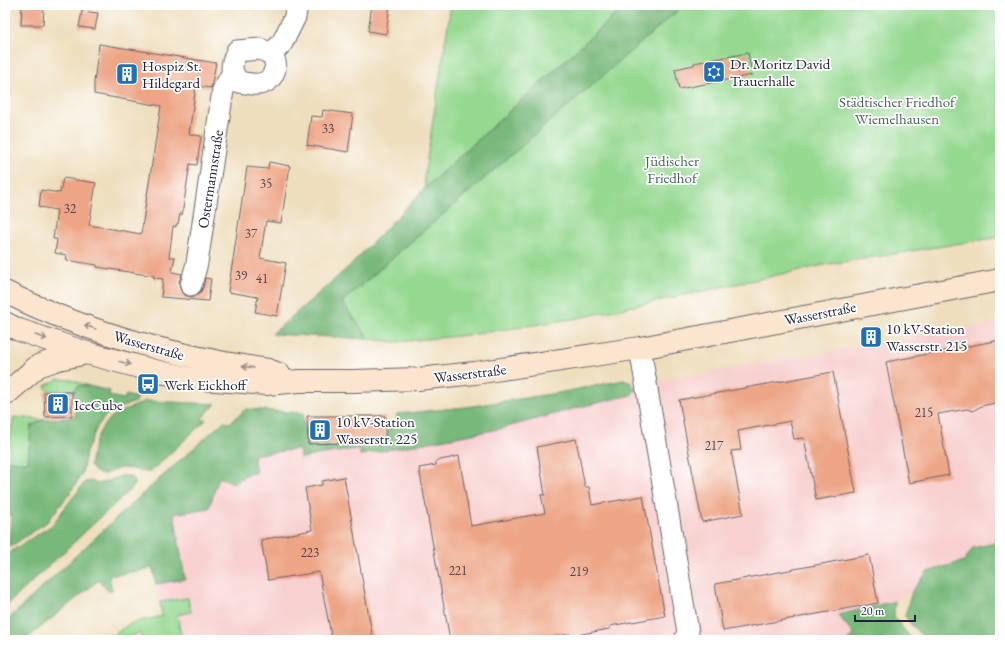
<svg xmlns="http://www.w3.org/2000/svg" width="1005" height="645" font-family="'EB Garamond',serif">
  <style>
    .built { fill: #f7d0cf }
    .green { fill: #95d890; stroke: #5c7d66 }
    .forest { fill: #78b87a; stroke: #4d6d5a }
    .building { fill: #eda586 }
    .lines { fill: none; stroke-linecap: round; stroke-linejoin: round }
    .street-casing { stroke: #696468; stroke-width: 23 }
    .secondary-casing { stroke: #696468; stroke-width: 24 }
    .street { stroke: #fff; stroke-width: 21 }
    .secondary { stroke: #fbe5cf; stroke-width: 22 }
    .oneway { stroke: #998d8c }
    .labels { text-anchor: middle; dominant-baseline: central; stroke-width: 3.5; stroke-linejoin: round; paint-order: stroke }
    .number-label { font-size: 13px; fill: #55434e }
    .poi-label { font-size: 15px; fill: #22223b; stroke: #fff; text-anchor: start }
    .park-label { font-size: 15px; fill: #4a6259; stroke: #fff }
    .street-label { font-size: 15px; fill: #22223b; stroke: #fff }
  </style>
  <rect width="100%" height="100%" fill="#fff"/>
  <filter id="ink" filterUnits="userSpaceOnUse"><feTurbulence type="fractalNoise" baseFrequency=".025" numOctaves="2"/><feDisplacementMap in="SourceGraphic" scale="8" xChannelSelector="R" yChannelSelector="G"/><feConvolveMatrix kernelMatrix="1 2 1 2 8 2 1 2 1" color-interpolation-filters="sRGB"/></filter>
  <filter id="wash" filterUnits="userSpaceOnUse"><feTurbulence type="fractalNoise" baseFrequency=".012" numOctaves="4" result="noise"/><feDisplacementMap in="SourceGraphic" scale="16" xChannelSelector="R" yChannelSelector="G"/><feGaussianBlur stdDeviation="0.9" result="paint"/><feColorMatrix in="noise" values="0 0 0 0 0 0 0 0 0 0 0 0 0 0 0 0 0 1.4 0 .05"/><feComposite in="paint" operator="in"/></filter>
  <g filter="url(#wash)">
    <rect width="100%" height="100%" fill="#eedebd"/>
    <!-- built -->
    <polygon class="built" points="1000,322 1000,542 973,548 964,561 927,572 912,591 895,601 847,640 165,640 153,568 154,518 215,455 389,445 618,388"/>
    <!-- green -->
    <g class="green">
      <polygon points="451,5 626,5 425,188 424,178"/>
      <polygon points="666,5 1000,5 1000,237 824,265 578,318 469,335 396,342 369,339 341,302 569,89"/>
      <polygon points="58,379 72,380 89,386 78,386 74,391 48,391 45,386"/>
      <polygon points="14,417 43,420 31,426 28,462 9,461 11,432"/>
      <polygon points="188,598 191,612 177,615 182,640 142,640 140,632 124,640 107,640 129,624 162,616 160,602"/>
    </g>
    <!-- forest -->
    <g class="forest">
      <polygon points="626,5 684,5 342,302 369,339 272,334 351,265 425,188"/>
      <polygon points="624,380 631,383 636,390 631,395 584,406 499,429 360,455 360,448 300,458 299,449 253,455 256,473 247,474 234,483 219,477 209,508 174,514 185,579 156,584 153,568 109,576 112,590 108,591 99,580 25,640 5,640 5,622 127,508 223,422 230,423 246,409 303,413 307,446 387,444 388,427 396,427 397,414 466,407 558,393"/>
      <polygon points="78,386 89,386 110,391 109,396 124,399 126,395 137,398 135,402 114,410 106,415 97,427 86,452 82,474 70,493 47,522 10,547 9,545 11,515 5,514 8,461 28,462 31,426 43,420 75,417 74,391"/>
      <path d="M145,401L216,404L201,419L206,420L150,472C141,473 134,468 125,468C115,467 111,474 103,474C96,474 94,470 90,466C93,446 99,422 119,413C128,408 137,406 145,401Z"/>
      <polygon points="121,476 129,476 134,479 135,485 5,607 5,556 19,546 51,526 85,482 91,481 99,484"/>
      <polygon points="1000,542 1000,640 926,640 914,628 905,616 912,591 927,572 964,561 973,548"/>
      <polygon points="895,601 894,618 913,640 847,640 854,634 838,615"/>
    </g>
    <g id="blocks">
      <!-- building -->
      <g class="building">
        <polygon points="22,5 44,5 43,25 21,25"/>
        <polygon points="372,5 390,5 386,34 368,31"/>
        <polygon points="82,11 98,13 95,29 79,27"/>
        <polygon points="99,44 216,63 211,88 196,86 189,134 201,136 197,165 190,164 182,215 180,214 178,224 176,224 176,227 173,226 169,257 175,257 172,272 182,274 179,282 180,288 182,293 187,296 194,297 199,294 203,288 205,278 211,279 208,301 161,297 163,279 154,278 154,276 97,267 97,265 66,260 67,255 55,253 57,239 53,239 57,210 39,207 41,190 60,193 63,178 96,183 89,225 141,234 161,106 94,94 94,82"/>
        <polygon points="748,53 752,75 679,89 675,69 694,65 694,63"/>
        <polygon points="323,110 353,114 348,152 307,145 311,116 322,117"/>
        <polygon points="269,162 290,166 281,223 266,221 260,258 286,263 277,316 255,312 258,297 228,292 247,167 268,169"/>
        <polygon points="1000,340 1000,402 981,406 973,411 967,409 938,414 949,475 909,483 886,362"/>
        <polygon points="833,372 856,493 816,500 804,438 794,439 790,421 738,431 741,450 731,451 743,514 702,522 679,400"/>
        <polygon points="44,392 72,392 72,416 45,417"/>
        <polygon points="307,416 385,416 385,442 308,444"/>
        <polygon points="576,439 585,487 589,487 592,505 643,496 665,616 610,626 610,629 570,636 570,634 534,640 450,640 419,468 436,465 436,461 459,456 471,526 545,513 541,495 545,495 537,447"/>
        <polygon points="344,477 371,628 373,640 332,640 319,572 268,580 261,540 312,530 305,488 322,485 322,481"/>
        <polygon points="869,555 878,603 723,631 715,584"/>
      </g>
    </g>
  </g>
  <g filter="url(#ink)">
    <use href="#blocks" fill-opacity="0" stroke="#696468" stroke-width="1"/>
    <g class="lines">
      <!-- street casing -->
      <g class="street-casing">
        <g id="street">
          <path d="M260,49C264,51 269,52 271,55C280,63 274,80 263,83C256,86 247,83 239,82C229,70 231,65 237,51Z"/>
          <polyline points="271,54 282,43 295,17 297,5"/>
          <polyline points="191,285 197,263 223,90 232,74"/>
          <polyline points="640,348 688,632 685,640"/>
        </g>
      </g>
      <!-- secondary casing -->
      <g class="secondary-casing">
        <g id="secondary">
          <path d="M5,292C87,333 177,357 268,370L279,374"/>
          <polyline points="5,323 19,330 87,353 151,370 189,378 267,384 299,381 353,381 418,379 475,373 640,348 1000,280"/>
          <polyline points="5,395 38,366 58,359 87,353"/>
        </g>
      </g>
      <!-- street -->
      <use href="#street" class="street"/>
      <!-- secondary -->
      <use href="#secondary" class="secondary"/>
    </g>
    <!-- one-way arrows -->
    <defs><path id="oneway-shaft" d="M-6 0H5M1.5-3L5.5 0L1.5 3" fill="none" stroke-width="1.6" stroke-linecap="round" stroke-linejoin="round"/></defs>
    <g class="oneway">
      <use href="#oneway-shaft" transform="translate(90 327) rotate(-161)"/>
      <use href="#oneway-shaft" transform="translate(41 337) rotate(19)"/>
      <use href="#oneway-shaft" transform="translate(125 363) rotate(15)"/>
      <use href="#oneway-shaft" transform="translate(248 367) rotate(-172)"/>
    </g>
  </g>
  <!-- icons -->
  <defs>
    <g id="synagogue-square" transform="scale(1.15)"><rect x="-9" y="-9" width="18" height="18" rx="4" fill="#1f6fb2" stroke="#fff"/><path d="M0-6.5L5.6 3.2H-5.6ZM0 6.5L5.6-3.2H-5.6Z" fill="#fff"/></g>
    <g id="building-square" transform="scale(1.15)"><rect x="-9" y="-9" width="18" height="18" rx="4" fill="#1f6fb2" stroke="#fff"/><path d="M-4-6H4V6H1V3H-1V6H-4ZM-2.5-4.3h1.7v1.8h-1.7ZM.8-4.3h1.7v1.8H.8ZM-2.5-1h1.7V.8h-1.7ZM.8-1h1.7V.8H.8Z" fill="#fff"/></g>
    <g id="bus-square" transform="scale(1.15)"><rect x="-9" y="-9" width="18" height="18" rx="4" fill="#1f6fb2" stroke="#fff"/><path d="M-5-6H5V4H4V6H2V4H-2V6H-4V4H-5ZM-3.5-4V0h7V-4ZM-3.5 1.2v1.5H-2V1.2ZM2 1.2v1.5H3.5V1.2Z" fill="#fff"/></g>
  </defs>
  <g fill-rule="evenodd">
    <use href="#synagogue-square" x="714" y="72"/>
    <use href="#building-square" x="127" y="74"/>
    <use href="#building-square" x="871" y="337"/>
    <use href="#bus-square" x="148" y="384"/>
    <use href="#building-square" x="58" y="404"/>
    <use href="#building-square" x="320" y="430"/>
  </g>
  <g class="labels">
    <!-- number labels -->
    <g class="number-label">
      <text x="328" y="128">33</text>
      <text x="266" y="183">35</text>
      <text x="70" y="208">32</text>
      <text x="251" y="233">37</text>
      <text x="241" y="275">39</text>
      <text x="262" y="278">41</text>
      <text x="924" y="412">215</text>
      <text x="714" y="445">217</text>
      <text x="310" y="552">223</text>
      <text x="458" y="570">221</text>
      <text x="579" y="571">219</text>
    </g>
    <!-- poi labels -->
    <g class="poi-label">
      <text x="730" y="63">Dr. Moritz David<tspan x="730" dy="17">Trauerhalle</tspan></text>
      <text x="142" y="65">Hospiz St.<tspan x="142" dy="17">Hildegard</tspan></text>
      <text x="886" y="328">10 kV-Station<tspan x="886" dy="17">Wasserstr. 215</tspan></text>
      <text x="164" y="384">Werk Eickhoff</text>
      <text x="74" y="404">IceCube</text>
      <text x="336" y="421">10 kV-Station<tspan x="336" dy="17">Wasserstr. 225</tspan></text>
    </g>
    <!-- park labels -->
    <g class="park-label">
      <text x="897" y="101">Städtischer Friedhof<tspan x="897" dy="17">Wiemelhausen</tspan></text>
      <text x="672" y="160">Jüdischer<tspan x="672" dy="17">Friedhof</tspan></text>
    </g>
    <!-- street labels -->
    <g class="street-label">
      <text transform="translate(210 179) rotate(-81)">Ostermannstraße</text>
      <text transform="translate(820 313) rotate(-11)">Wasserstraße</text>
      <text transform="translate(149 345) rotate(16)">Wasserstraße</text>
      <text transform="translate(470 373) rotate(-7)">Wasserstraße</text>
    </g>
  </g>
  <!-- margin -->
  <rect width="1005" height="645" fill="none" stroke="#fff" stroke-width="20"/>
  <!-- scale -->
  <path d="M855 615v6h60v-6" fill="none" stroke="#22223b" stroke-width="2"/>
  <text x="861" y="615" font-size="12" fill="#22223b" stroke="#ffffff" stroke-width="3" paint-order="stroke">20 m</text>
</svg>
